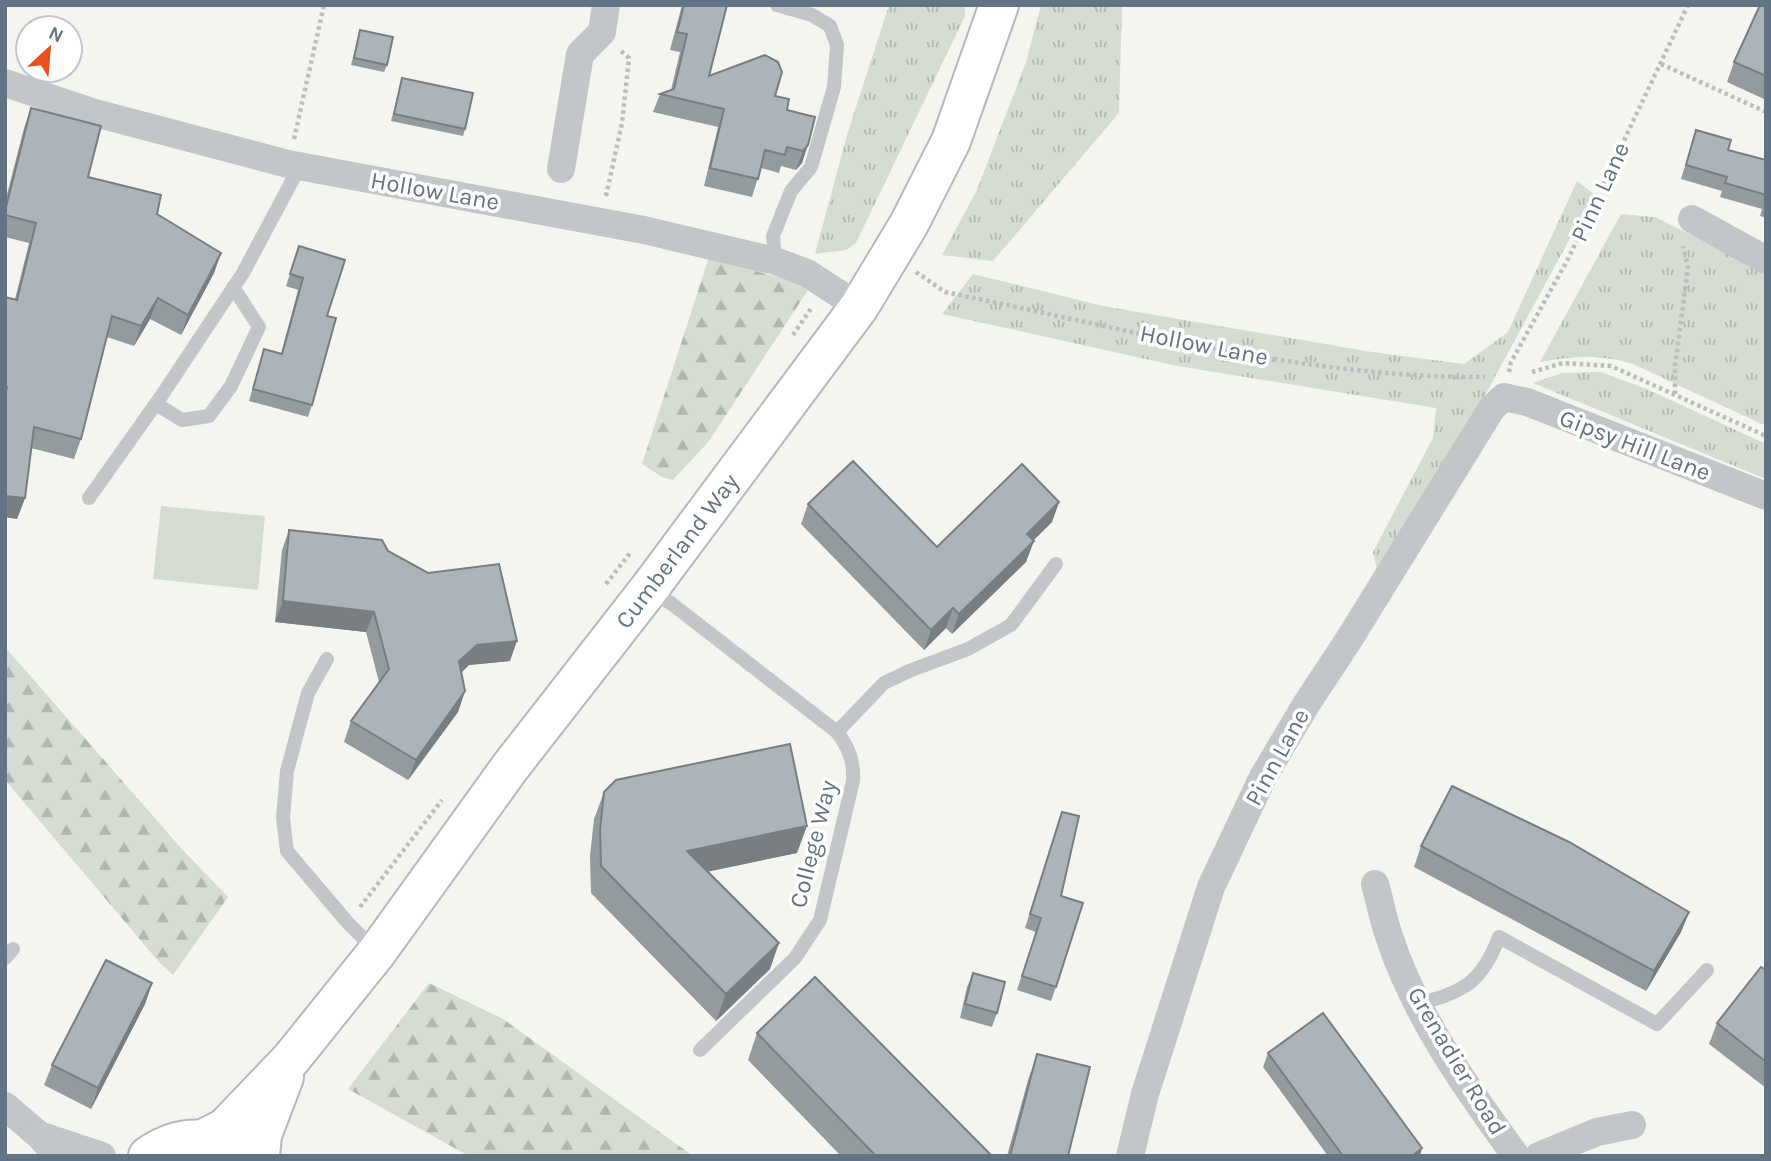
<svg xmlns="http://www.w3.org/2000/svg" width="1771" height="1161" font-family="Karla,sans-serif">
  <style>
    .grass { fill: url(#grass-tufts) }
    .forest { fill: url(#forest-firs) }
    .pitch { fill: #d5dcd1 }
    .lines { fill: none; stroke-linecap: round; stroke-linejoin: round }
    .secondary-casing { stroke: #b4b9be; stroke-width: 42 }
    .path { stroke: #bbbec0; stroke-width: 4.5; stroke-dasharray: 3.5 3.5; stroke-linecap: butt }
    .service { stroke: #c2c6c9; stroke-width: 14 }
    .minor { stroke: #c2c6c9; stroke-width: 28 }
    .secondary { stroke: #fff; stroke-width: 38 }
    .wall { fill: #949b9f }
    .shaded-wall { fill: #787e82 }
    .building { fill: #acb4b9; stroke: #787e82; stroke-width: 2 }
    .labels { text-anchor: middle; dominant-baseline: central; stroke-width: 7; stroke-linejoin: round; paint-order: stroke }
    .street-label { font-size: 24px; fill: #627483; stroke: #fff }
  </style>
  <defs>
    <pattern id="grass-tufts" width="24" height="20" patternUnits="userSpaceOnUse" patternTransform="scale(1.75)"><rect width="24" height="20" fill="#d5dcd1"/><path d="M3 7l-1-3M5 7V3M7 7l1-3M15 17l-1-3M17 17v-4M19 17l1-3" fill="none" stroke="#b0b7af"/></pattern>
    <pattern id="forest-firs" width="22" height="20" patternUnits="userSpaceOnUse" patternTransform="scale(1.75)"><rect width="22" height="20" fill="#d5dcd1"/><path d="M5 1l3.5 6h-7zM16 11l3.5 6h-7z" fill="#b0b7af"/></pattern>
  </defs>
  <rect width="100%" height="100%" fill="#f5f5f0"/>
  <!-- grass -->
  <g class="grass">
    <polygon points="889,5 965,5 965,16 856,243 846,250 815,254 847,135"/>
    <polygon points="1041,5 1122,5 1119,113 993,261 942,255 977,190 1026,62"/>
    <polygon points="1577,181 1594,194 1457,447 1377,570 1373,552 1433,438 1436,408 1177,366 942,314 973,274 1103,306 1372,352 1464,364 1508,332"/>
    <path d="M1621,214L1655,217L1766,272V426L1633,364C1601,354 1573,356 1540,362Z"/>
    <polygon points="1601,372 1649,390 1766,444 1766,479 1533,383 1562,373"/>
  </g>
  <!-- forest -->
  <g class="forest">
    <polygon points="709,257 810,287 709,441 673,480 662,477 642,464"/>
    <polygon points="5,647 181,848 228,897 173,975 159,962 5,780"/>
    <polygon points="429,983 503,1019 693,1156 469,1156 348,1089"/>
  </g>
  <!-- pitch -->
  <polygon class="pitch" points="161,506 265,516 258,590 153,579"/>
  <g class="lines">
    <!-- secondary casing -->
    <g class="secondary-casing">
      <g id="secondary">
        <polyline points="203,1139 225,1128 291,1059 377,952 511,766 649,589 859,307 909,224 951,141 999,5"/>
        <path d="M148,1156C181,1133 212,1135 245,1156"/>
        <polyline points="260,1156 262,1135 284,1077"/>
      </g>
    </g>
    <!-- path -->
    <g class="path">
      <polyline points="1661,64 1766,112"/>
      <polyline points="294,139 324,5"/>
      <polyline points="606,196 622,123 629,58 620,50"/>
      <path d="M916,272L945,292C1123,328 1302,378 1485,377"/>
      <polyline points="793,335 812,307"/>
      <polyline points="1509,372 1511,362 1568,259 1688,5"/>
      <polyline points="1532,372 1563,363 1611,366 1766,436"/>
      <polyline points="1675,394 1675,366 1688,268 1683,246"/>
      <polyline points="606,584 631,552"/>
      <polyline points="360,907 442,800"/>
    </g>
    <!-- service -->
    <g class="service">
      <polyline points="775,261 773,236 791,191 811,167 834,87 837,45 830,26 812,15 777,5"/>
      <polyline points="156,404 182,420 209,416 231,386 259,327 233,287"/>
      <polyline points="89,498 162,395 243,273 300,166"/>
      <polyline points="650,590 672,604 837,732"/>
      <polyline points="327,659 308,693 287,771 283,818 287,851 348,923 376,951"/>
      <polyline points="5,958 13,949"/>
      <path d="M1418,1004C1464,991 1481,984 1499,937L1657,1024L1707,970"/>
      <path d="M700,1050L795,958L820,920L853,781C854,761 849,748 837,732L884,683L909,671L968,649L1011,625L1056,564"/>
    </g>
    <!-- minor -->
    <g class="minor">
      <polyline points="5,83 95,113 288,164 644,230 775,261 807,273 859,307"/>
      <polyline points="561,169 580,54 602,32 606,5"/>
      <polyline points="1692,219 1766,260"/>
      <path d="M1375,884C1380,901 1383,919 1389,936C1415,1016 1467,1089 1516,1156"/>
      <polyline points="5,1106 39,1135 58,1156"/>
      <polyline points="39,1135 102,1156"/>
      <polyline points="1130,1156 1145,1094 1211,887 1263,777 1307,703 1348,641 1492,408 1504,397 1527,402 1766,496"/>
      <polyline points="1539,1156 1597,1132 1632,1125"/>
    </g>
    <!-- secondary -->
    <use href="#secondary" class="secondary"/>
  </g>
  <!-- wall -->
  <g class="wall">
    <polygon points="682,5 727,5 709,76 775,96 787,110 815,117 802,163 796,170 781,166 779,173 761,168 752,197 704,186 718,127 653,112 660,94 671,90 680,52 670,50"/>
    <polygon points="1766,5 1766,100 1727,82 1734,62"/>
    <polygon points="360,30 387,65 384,72 351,65"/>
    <polygon points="402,78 465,129 463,136 391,121"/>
    <polygon points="31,108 88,177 157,214 221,253 214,273 181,335 150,319 134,346 107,337 81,439 74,459 31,448 25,498 17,519 5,517 5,297 15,299 29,243 5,237 5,202 24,128"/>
    <polygon points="1696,130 1728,150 1766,160 1766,218 1760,216 1762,209 1720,197 1722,191 1681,179"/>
    <polygon points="299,246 327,316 312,405 308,417 249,401 264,349 281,354 298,290 286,286"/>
    <polygon points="1059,502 1052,522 1033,541 1026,562 952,634 946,628 924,650 801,524 808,504 937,547"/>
    <polygon points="289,530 388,551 510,661 469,665 461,672 465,691 458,712 408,780 344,742 351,721 379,682 366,632 275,622 282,550"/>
    <polygon points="604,792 797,853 707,871 770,969 716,1021 591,893 590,856 594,819"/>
    <polygon points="1062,812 1061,896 1056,987 1051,1001 1017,990 1036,932 1025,928"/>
    <polygon points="1421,846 1689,912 1681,932 1646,991 1414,867"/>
    <polygon points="1766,970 1766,1088 1709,1044 1717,1023"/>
    <polygon points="973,973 997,1013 992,1027 960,1018 967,987"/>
    <polygon points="152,983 145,1004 91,1109 44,1085 52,1065"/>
    <polygon points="757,1033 992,1156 841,1156 748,1060"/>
    <polygon points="1268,1053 1420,1156 1328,1156 1263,1067"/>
    <polygon points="1037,1054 1068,1156 1007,1156 1028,1080"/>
  </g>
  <!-- shaded-wall -->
  <g class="shaded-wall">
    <polygon points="808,145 802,163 796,170 803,151"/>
    <polygon points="221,253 214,273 181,335 188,315"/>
    <polygon points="158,298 150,319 134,346 141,326"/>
    <polygon points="5,496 25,498 17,519 5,517"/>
    <polygon points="1059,502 1052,522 1019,554 1027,534"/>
    <polygon points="1034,541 1026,562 952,634 959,614"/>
    <polygon points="283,601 374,612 366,632 275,622"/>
    <polygon points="953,608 946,628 924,650 931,630"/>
    <polygon points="517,641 510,661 469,665 452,682 459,661 477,645"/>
    <polygon points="465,691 458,712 408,780 416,760"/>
    <polygon points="807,826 797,853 678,878 687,851"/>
    <polygon points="1689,912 1681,932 1646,991 1654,971"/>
    <polygon points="779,943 770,969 716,1021 726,994"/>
    <polygon points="152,983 145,1004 91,1109 98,1088"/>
    <polygon points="1422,1148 1420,1156 1412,1156"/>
  </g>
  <!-- building -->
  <g class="building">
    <polygon points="684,5 727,5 709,76 765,55 778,62 782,72 775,96 789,99 787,110 815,117 808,145 803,151 787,147 785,155 765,150 758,179 710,168 724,109 660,94 674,89 687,34 677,32"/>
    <polygon points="1760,5 1766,5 1766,76 1734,62"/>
    <polygon points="360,30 393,37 387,65 354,58"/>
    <polygon points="402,78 473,93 465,129 394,114"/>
    <polygon points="31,108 101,126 88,177 161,195 157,214 221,253 188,315 158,298 141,326 112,316 81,439 34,427 25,498 5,496 5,395 7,387 5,387 5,297 17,300 36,223 5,215 5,211"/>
    <polygon points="1696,130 1731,140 1728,150 1766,160 1766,195 1725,183 1727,177 1686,165"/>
    <polygon points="299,246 345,260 327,316 336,318 312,405 253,389 264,349 282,354 303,278 290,274"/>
    <polygon points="853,461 937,547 1022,464 1059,502 1027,534 1034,541 959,614 953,608 931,630 808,504"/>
    <polygon points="289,530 382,540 388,551 428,573 499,564 517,641 477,645 459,661 465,691 416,760 351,721 389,669 374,612 283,601"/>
    <polygon points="790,744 807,826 687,851 779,943 726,994 601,866 600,830 604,792 616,780"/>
    <polygon points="1452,786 1569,842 1689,912 1654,971 1421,846"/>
    <polygon points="1062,812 1079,816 1061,896 1083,903 1056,987 1022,976 1041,918 1030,914"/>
    <polygon points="106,960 152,983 98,1088 52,1065"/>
    <polygon points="1761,967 1766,970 1766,1062 1717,1023"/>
    <polygon points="973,973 1005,982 997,1013 965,1004"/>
    <polygon points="815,977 992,1156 876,1156 757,1033"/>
    <polygon points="1323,1013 1422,1148 1412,1156 1343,1156 1268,1053"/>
    <polygon points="1037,1054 1090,1067 1068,1156 1010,1156"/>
  </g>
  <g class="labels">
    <!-- street labels -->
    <g class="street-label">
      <text transform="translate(435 191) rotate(10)">Hollow Lane</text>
      <text transform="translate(1600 192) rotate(-65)">Pinn Lane</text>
      <text transform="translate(1204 345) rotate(11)">Hollow Lane</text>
      <text transform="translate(1635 445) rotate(21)">Gipsy Hill Lane</text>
      <text transform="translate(677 551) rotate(-53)">Cumberland Way</text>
      <text transform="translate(1277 757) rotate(-61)">Pinn Lane</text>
      <text transform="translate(813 844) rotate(-76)">College Way</text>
      <text transform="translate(1457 1061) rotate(59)">Grenadier Road</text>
    </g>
  </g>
  <!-- border -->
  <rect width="1771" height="1161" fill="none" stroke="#627483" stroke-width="14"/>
  <!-- north arrow -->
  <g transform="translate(49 49) rotate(26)"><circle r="33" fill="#ffffff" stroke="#c0c7cd" stroke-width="2"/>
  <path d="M0-5L12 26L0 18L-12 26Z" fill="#e9501c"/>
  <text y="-10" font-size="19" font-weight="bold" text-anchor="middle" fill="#627483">N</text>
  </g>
</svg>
